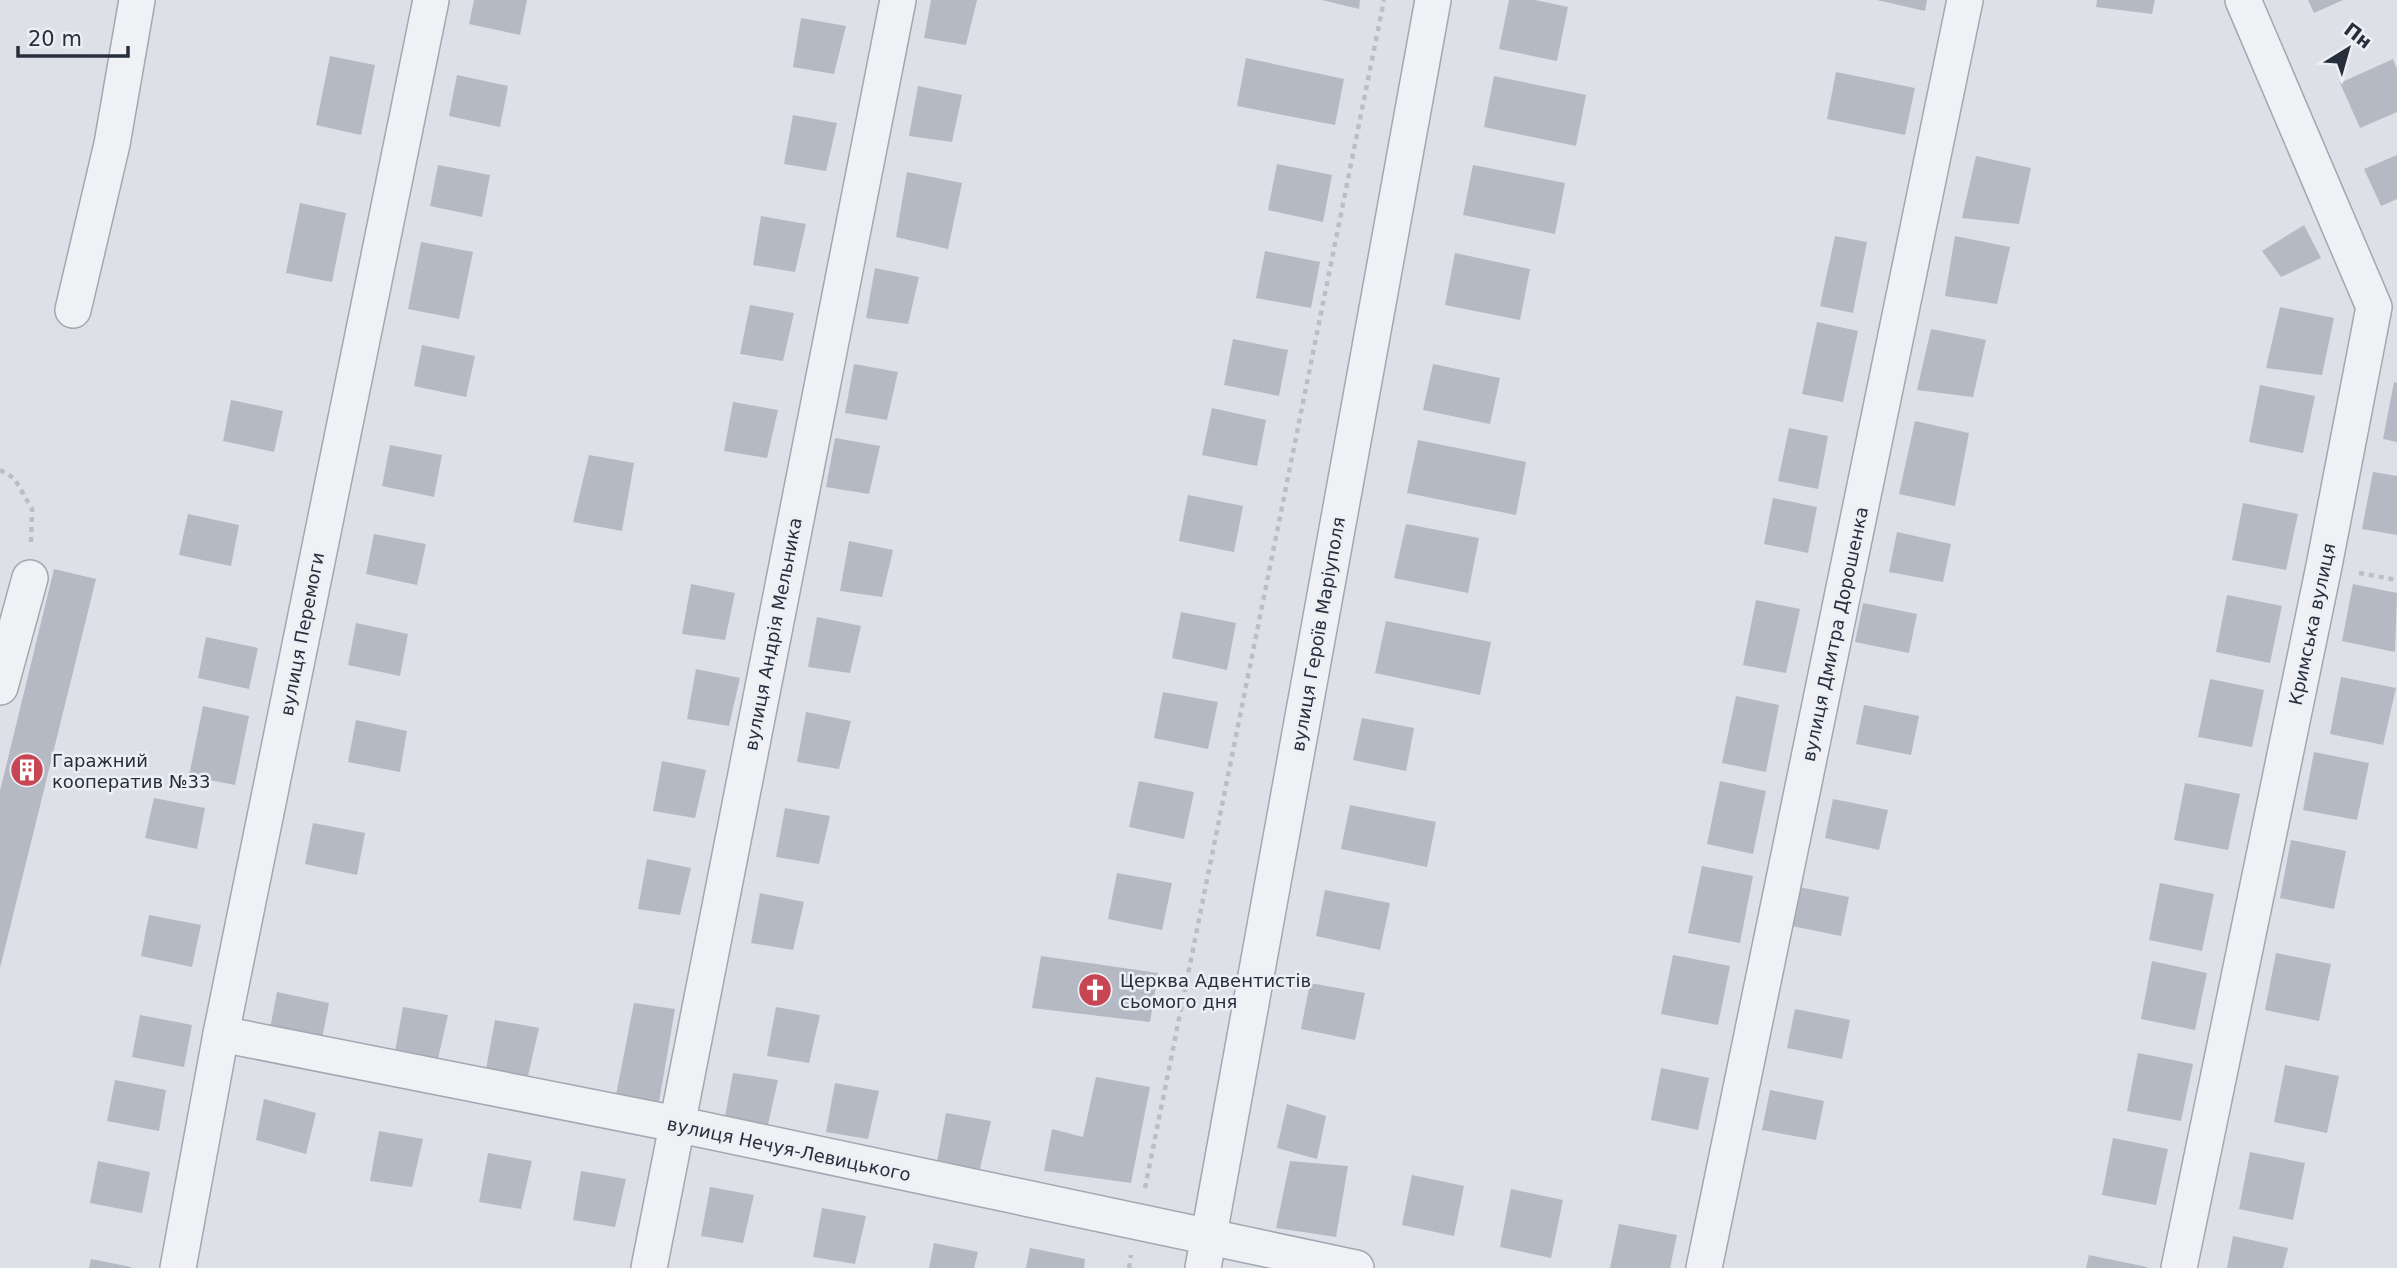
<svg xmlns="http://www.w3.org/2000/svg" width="2397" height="1268" font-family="'DejaVu Sans',sans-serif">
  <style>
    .building { fill: #b5b9c3 }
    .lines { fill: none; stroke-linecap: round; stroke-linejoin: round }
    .minor-casing { stroke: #a3a7b0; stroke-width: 38 }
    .path { stroke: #bbbec5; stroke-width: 4.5; stroke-dasharray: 5 5; stroke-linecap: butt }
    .minor { stroke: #eff1f5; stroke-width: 35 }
    .labels { text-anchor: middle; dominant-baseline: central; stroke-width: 5; stroke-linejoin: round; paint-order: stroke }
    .street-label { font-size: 18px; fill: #272e3c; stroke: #eceff4 }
    .poi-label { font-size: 18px; fill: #272e3c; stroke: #eceff4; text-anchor: start }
  </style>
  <rect width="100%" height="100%" fill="#dde0e6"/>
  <!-- building -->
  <g class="building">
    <polygon points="474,0 527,0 520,35 469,24"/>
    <polygon points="931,0 977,0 966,45 924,38"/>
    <polygon points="1322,0 1360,0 1359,9"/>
    <polygon points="1509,0 1535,0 1568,7 1557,61 1499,49"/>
    <polygon points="1877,0 1927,0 1925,11"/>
    <polygon points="2097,0 2155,0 2152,14 2096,7"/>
    <polygon points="2308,0 2343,0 2314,13"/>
    <polygon points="801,18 846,26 834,74 793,67"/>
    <polygon points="330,56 375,65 361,135 316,125"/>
    <polygon points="1246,58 1344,79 1335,125 1237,106"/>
    <polygon points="2393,59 2397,69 2397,112 2360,128 2340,83"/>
    <polygon points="1836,72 1915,88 1905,135 1827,119"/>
    <polygon points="457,75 508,86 500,127 449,116"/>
    <polygon points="1494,76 1586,95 1576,146 1484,127"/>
    <polygon points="918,86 962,95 952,142 909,136"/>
    <polygon points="793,115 837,123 826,171 784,164"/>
    <polygon points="2397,155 2397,199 2381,206 2364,169"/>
    <polygon points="1976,156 2031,168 2019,224 1962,218"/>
    <polygon points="1277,164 1332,175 1323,222 1268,210"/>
    <polygon points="438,165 490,175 482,217 430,206"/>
    <polygon points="1473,165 1565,183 1555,234 1463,215"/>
    <polygon points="907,172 962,183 948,249 896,237"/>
    <polygon points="300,203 346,213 332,282 286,273"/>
    <polygon points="761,216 806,224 795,272 753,265"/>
    <polygon points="2304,225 2321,258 2281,277 2262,251"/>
    <polygon points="1835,236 1867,242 1853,313 1820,306"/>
    <polygon points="1955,236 2010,247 1997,304 1945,296"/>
    <polygon points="421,242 473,252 459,319 408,309"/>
    <polygon points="1265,251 1320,262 1311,308 1256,298"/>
    <polygon points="1455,253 1530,269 1520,320 1445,305"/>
    <polygon points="875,268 919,277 908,324 866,318"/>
    <polygon points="750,305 794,313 783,361 740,354"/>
    <polygon points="2280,307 2334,318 2322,375 2266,368"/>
    <polygon points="1817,322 1858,331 1843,402 1802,394"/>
    <polygon points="1931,329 1986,340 1973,397 1917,390"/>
    <polygon points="1233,339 1288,350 1279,396 1224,385"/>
    <polygon points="422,345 475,356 466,397 414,386"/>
    <polygon points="854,364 898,372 887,420 845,413"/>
    <polygon points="1433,364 1500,378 1490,424 1423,410"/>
    <polygon points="2394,382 2397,383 2397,442 2383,439"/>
    <polygon points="2260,385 2315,396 2303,453 2249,442"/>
    <polygon points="231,400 283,411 274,452 223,441"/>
    <polygon points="733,402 778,410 767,458 724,451"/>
    <polygon points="1212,408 1266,420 1257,466 1202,455"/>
    <polygon points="1915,421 1969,433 1955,506 1899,494"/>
    <polygon points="1789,428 1828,436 1818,489 1778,481"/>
    <polygon points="835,438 880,446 869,494 826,487"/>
    <polygon points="1418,440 1526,462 1516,515 1407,493"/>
    <polygon points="390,445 442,455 434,497 382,486"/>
    <polygon points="589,455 634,463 622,531 573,522"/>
    <polygon points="2373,472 2397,476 2397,535 2362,529"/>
    <polygon points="1188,495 1243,506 1234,552 1179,541"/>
    <polygon points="1773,498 1817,507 1808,553 1764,544"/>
    <polygon points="2243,503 2298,514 2286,570 2232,560"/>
    <polygon points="188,514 239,525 231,566 179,555"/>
    <polygon points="1406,524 1479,538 1468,593 1394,578"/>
    <polygon points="1897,532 1951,544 1943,582 1889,572"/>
    <polygon points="374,534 426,544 417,585 366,574"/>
    <polygon points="849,541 893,550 882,597 840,591"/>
    <polygon points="54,569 96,579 0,968 0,791"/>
    <polygon points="691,584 735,593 725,640 682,634"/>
    <polygon points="2353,584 2397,593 2395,652 2342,641"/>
    <polygon points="2227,595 2282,606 2270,663 2216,652"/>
    <polygon points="1756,600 1800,609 1786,673 1743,665"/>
    <polygon points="1863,603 1917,614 1909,653 1855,642"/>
    <polygon points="1181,612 1236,623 1227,670 1172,658"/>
    <polygon points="817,617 861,626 850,673 808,667"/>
    <polygon points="1386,621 1491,642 1480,695 1375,673"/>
    <polygon points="356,623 408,634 400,676 348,665"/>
    <polygon points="206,637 258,648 249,689 198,678"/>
    <polygon points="696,669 740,678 729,726 687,719"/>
    <polygon points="2341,677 2396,688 2383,745 2330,734"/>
    <polygon points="2210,679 2264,690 2252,747 2198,737"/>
    <polygon points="1163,692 1218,702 1208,749 1154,738"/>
    <polygon points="1736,696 1779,705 1766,772 1722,763"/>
    <polygon points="1864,705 1919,716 1911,755 1856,744"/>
    <polygon points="203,706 249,716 235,785 189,776"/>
    <polygon points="806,712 851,721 839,769 797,762"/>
    <polygon points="1362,718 1414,728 1406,771 1353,760"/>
    <polygon points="356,720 407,731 400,772 348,762"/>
    <polygon points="2314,752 2369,763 2357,820 2303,810"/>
    <polygon points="662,761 706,770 695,818 653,811"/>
    <polygon points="1139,781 1194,792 1184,839 1129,827"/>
    <polygon points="1720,781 1766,791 1753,854 1707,844"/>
    <polygon points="2185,783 2240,794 2228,850 2174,840"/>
    <polygon points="154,798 205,808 197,849 145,838"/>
    <polygon points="1833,799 1888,810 1879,850 1825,838"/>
    <polygon points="1350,805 1436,822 1427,867 1341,849"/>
    <polygon points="785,808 830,816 819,864 776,857"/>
    <polygon points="313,823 365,833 357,875 305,864"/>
    <polygon points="2291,840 2346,851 2334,909 2280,898"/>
    <polygon points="647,859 691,868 680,915 638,909"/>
    <polygon points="1702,866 1753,876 1740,943 1688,933"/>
    <polygon points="1117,873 1172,883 1162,930 1108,919"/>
    <polygon points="2160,883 2214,894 2202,951 2149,940"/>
    <polygon points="1794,886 1849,897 1841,936 1787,925"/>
    <polygon points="1325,890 1390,903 1380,950 1316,936"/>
    <polygon points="760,893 804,902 793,950 751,943"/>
    <polygon points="149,915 201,925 192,967 141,956"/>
    <polygon points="2276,953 2331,964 2319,1021 2265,1010"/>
    <polygon points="1673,955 1730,966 1718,1025 1661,1014"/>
    <polygon points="1041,956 1158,973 1150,1022 1032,1008"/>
    <polygon points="2152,961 2207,973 2195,1030 2141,1019"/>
    <polygon points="1310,983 1365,993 1355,1040 1301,1029"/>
    <polygon points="277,992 329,1003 321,1044 269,1034"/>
    <polygon points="634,1003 675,1009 659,1102 616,1095"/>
    <polygon points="403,1007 448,1015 437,1063 394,1057"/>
    <polygon points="776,1007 820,1015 809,1063 767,1056"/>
    <polygon points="1795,1009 1850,1020 1842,1059 1787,1048"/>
    <polygon points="140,1015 192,1025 184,1067 132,1057"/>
    <polygon points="495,1020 539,1028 528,1076 486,1069"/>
    <polygon points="2138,1053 2193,1064 2181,1121 2127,1111"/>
    <polygon points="2285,1065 2339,1076 2327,1133 2274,1122"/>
    <polygon points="1661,1068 1709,1078 1698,1130 1651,1120"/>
    <polygon points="733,1073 778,1080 767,1129 724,1122"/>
    <polygon points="1096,1077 1150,1087 1131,1183 1044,1171 1052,1129 1083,1137"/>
    <polygon points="115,1080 166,1090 159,1131 107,1121"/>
    <polygon points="835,1083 879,1091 868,1139 826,1132"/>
    <polygon points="1770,1090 1824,1101 1816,1140 1762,1130"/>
    <polygon points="264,1099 316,1113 306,1154 256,1140"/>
    <polygon points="1287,1104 1326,1116 1317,1159 1277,1148"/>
    <polygon points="946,1113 991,1121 980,1169 937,1162"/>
    <polygon points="379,1131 423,1139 412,1187 370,1181"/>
    <polygon points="2113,1138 2168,1149 2156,1205 2102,1195"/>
    <polygon points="2250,1152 2305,1163 2293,1220 2239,1209"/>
    <polygon points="488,1153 532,1161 521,1209 479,1202"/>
    <polygon points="98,1161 150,1172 142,1213 90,1203"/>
    <polygon points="1290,1161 1348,1166 1336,1237 1276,1228"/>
    <polygon points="581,1171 626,1179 615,1227 573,1220"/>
    <polygon points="1412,1175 1464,1186 1454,1236 1402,1225"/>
    <polygon points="710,1187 754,1195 743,1243 701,1236"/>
    <polygon points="1511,1189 1563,1200 1551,1258 1500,1247"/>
    <polygon points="822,1208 866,1216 855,1264 813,1257"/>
    <polygon points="1619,1224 1677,1235 1670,1268 1610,1268"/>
    <polygon points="2233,1236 2288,1248 2283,1268 2227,1268"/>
    <polygon points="934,1243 978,1252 974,1268 929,1268"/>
    <polygon points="1030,1248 1085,1259 1084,1268 1026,1268"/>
    <polygon points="2089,1255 2147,1267 2147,1268 2086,1268"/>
    <polygon points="91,1259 131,1267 131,1268 89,1268"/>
  </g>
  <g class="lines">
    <!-- minor casing -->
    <g class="minor-casing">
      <g id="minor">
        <polyline points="73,310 112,144 137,0"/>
        <polyline points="0,687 30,578"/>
        <polyline points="221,1034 676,1124 1356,1268"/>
        <polyline points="178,1268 221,1034 431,0"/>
        <polyline points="649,1268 898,0"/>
        <polyline points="1203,1268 1433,0"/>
        <polyline points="1704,1268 1965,0"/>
        <polyline points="2179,1268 2324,566 2374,307 2243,0"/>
      </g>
    </g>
    <!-- path -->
    <g class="path">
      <polyline points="0,470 14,478 32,509 31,542"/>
      <polyline points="2359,573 2397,580"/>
      <polyline points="1145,1188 1384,0"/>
      <polyline points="1129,1268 1131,1255"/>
    </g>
    <!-- minor -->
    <use href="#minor" class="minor"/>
  </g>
  <!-- icons -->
  <defs>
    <g id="building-disc" transform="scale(1.75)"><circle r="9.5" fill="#c84653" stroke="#eceff4"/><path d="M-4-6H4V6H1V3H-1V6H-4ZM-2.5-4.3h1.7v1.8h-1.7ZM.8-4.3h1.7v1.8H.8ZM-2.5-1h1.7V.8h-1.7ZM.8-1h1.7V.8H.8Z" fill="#fff"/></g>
    <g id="church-disc" transform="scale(1.75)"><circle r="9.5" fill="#c84653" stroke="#eceff4"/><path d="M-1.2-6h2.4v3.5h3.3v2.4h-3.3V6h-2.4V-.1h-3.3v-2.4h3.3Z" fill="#fff"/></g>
  </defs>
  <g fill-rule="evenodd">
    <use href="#building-disc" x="27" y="770"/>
    <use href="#church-disc" x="1095" y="990"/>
  </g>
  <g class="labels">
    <!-- street labels -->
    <g class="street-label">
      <text transform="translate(2312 624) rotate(-78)">Кримська вулиця</text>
      <text transform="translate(302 634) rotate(-79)">вулиця Перемоги</text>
      <text transform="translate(773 634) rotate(-79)">вулиця Андрія Мельника</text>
      <text transform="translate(1318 634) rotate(-80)">вулиця Героїв Маріуполя</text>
      <text transform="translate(1835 634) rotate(-78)">вулиця Дмитра Дорошенка</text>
      <text transform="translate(789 1149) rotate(12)">вулиця Нечуя-Левицького</text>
    </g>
    <!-- poi labels -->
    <g class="poi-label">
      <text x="52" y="760">Гаражний<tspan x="52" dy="21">кооператив №33</tspan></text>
      <text x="1120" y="980">Церква Адвентистів<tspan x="1120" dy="21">сьомого дня</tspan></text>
    </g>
  </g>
  <!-- north arrow -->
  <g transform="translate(2348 49) rotate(37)" stroke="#eceff4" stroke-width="5" paint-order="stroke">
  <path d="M0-5L12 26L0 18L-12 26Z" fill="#272e3c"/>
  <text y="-10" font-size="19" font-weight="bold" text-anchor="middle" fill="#272e3c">Пн</text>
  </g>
  <!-- scale -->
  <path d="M18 46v10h110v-10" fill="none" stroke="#272e3c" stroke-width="3.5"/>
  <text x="28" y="46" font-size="21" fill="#272e3c" stroke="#eceff4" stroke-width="5" paint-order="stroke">20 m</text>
</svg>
